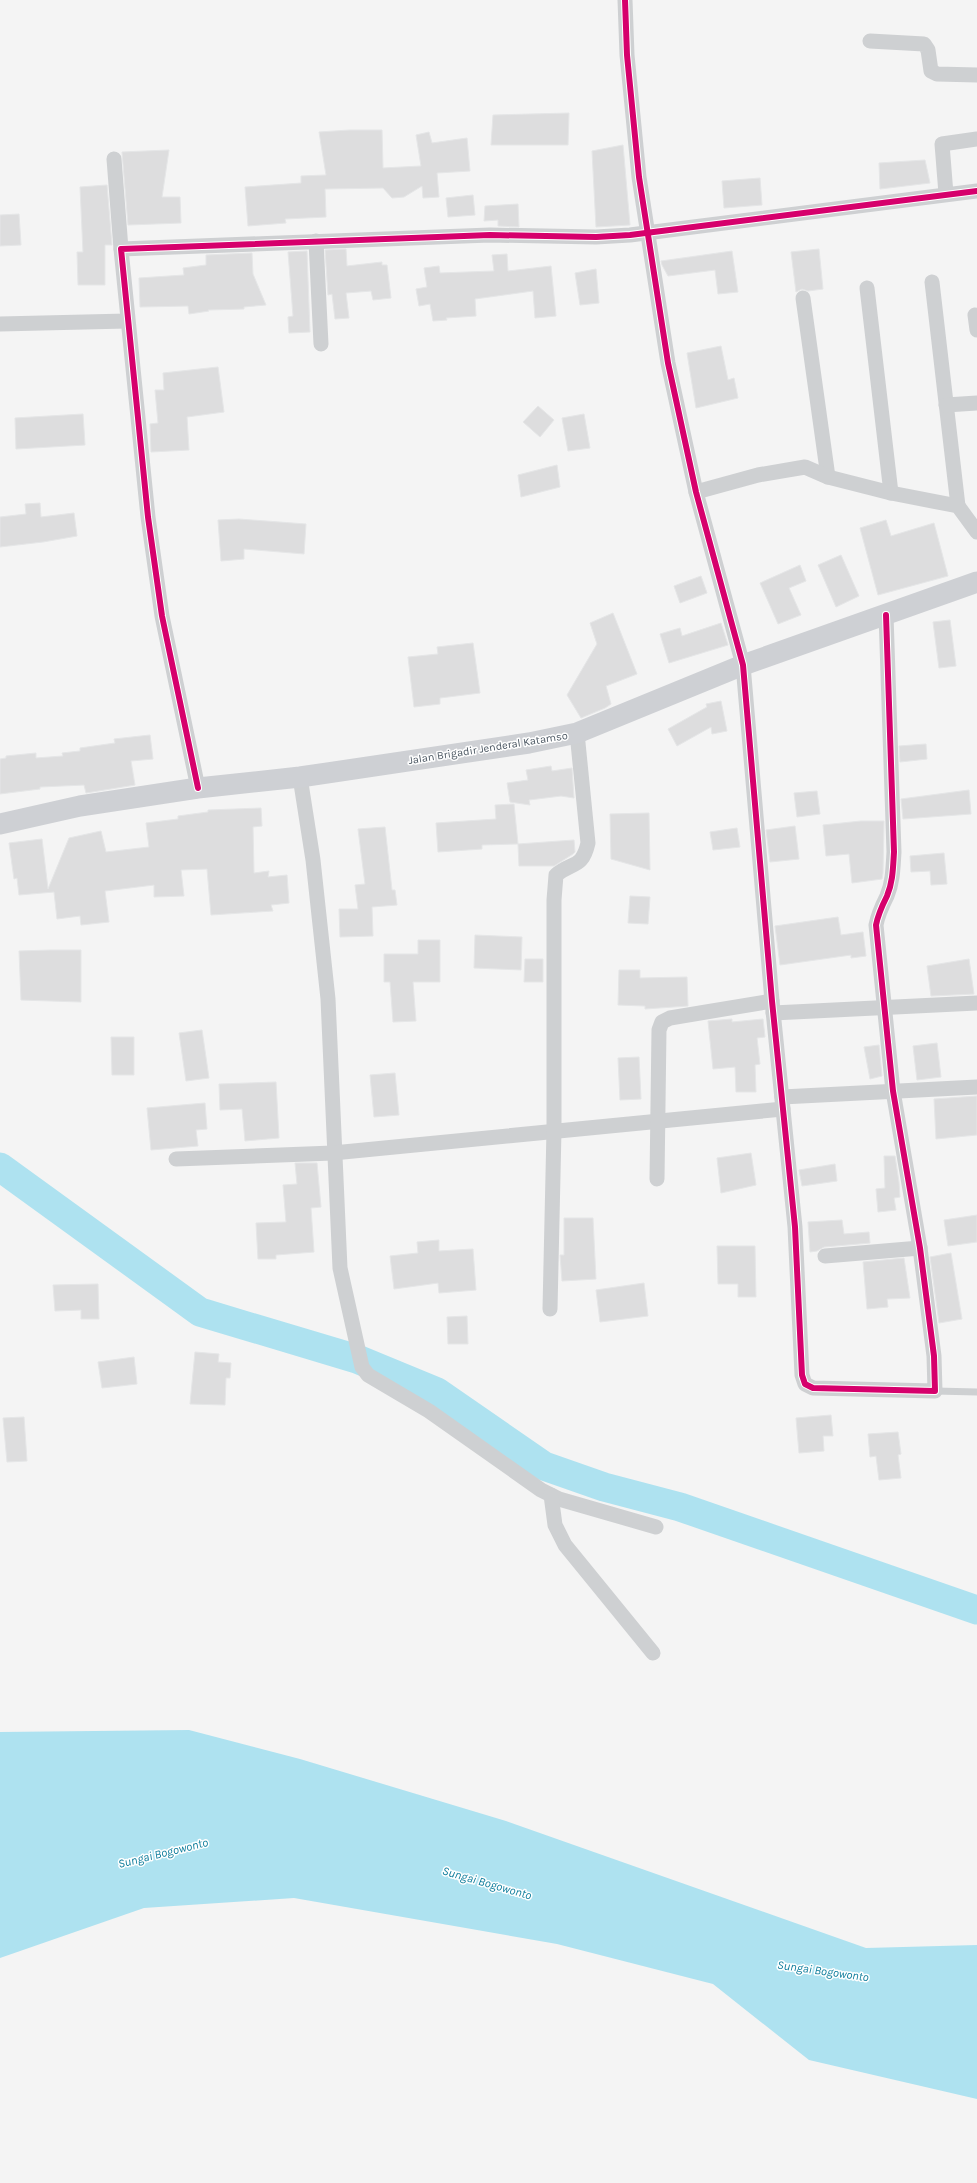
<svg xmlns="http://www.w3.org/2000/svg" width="977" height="2183" font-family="Karla,sans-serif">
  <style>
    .water { fill: #aee2f0 }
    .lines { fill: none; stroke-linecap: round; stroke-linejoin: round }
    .river { stroke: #aee2f0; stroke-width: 29 }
    .building { fill: #ddddde; stroke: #e5e6e7 }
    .service { stroke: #ced0d2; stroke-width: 7 }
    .minor { stroke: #ced0d2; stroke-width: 15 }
    .secondary { stroke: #ced0d4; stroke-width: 21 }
    .cycleway-casing { stroke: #fff; stroke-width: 8 }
    .cycleway { stroke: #d6006c; stroke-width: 6 }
    .labels { text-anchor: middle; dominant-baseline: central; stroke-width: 3; stroke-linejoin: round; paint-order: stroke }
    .street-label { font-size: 11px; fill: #4a5661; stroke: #fff }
    .water-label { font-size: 12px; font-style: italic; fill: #0c7c9b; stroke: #fff }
  </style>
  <rect width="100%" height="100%" fill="#f4f4f4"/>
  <polygon class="water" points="189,1730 300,1759 506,1821 866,1948 977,1945 977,2099 809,2060 713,1984 557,1944 294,1898 144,1908 0,1958 0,1732"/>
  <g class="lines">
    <polyline class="river" points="0,1167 200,1312 357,1359 437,1392 544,1466 604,1487 680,1507 977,1610"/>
  </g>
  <g class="building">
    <polygon points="569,113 568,145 491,145 493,115"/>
    <polygon points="350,130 382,130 383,168 421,166 416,135 429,132 432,143 467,138 470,171 437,173 439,197 423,198 422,186 404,197 392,198 383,188 325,189 326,217 285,219 286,223 248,226 245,187 301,183 301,176 326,175 319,132"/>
    <polygon points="623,145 630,225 596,227 592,151"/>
    <polygon points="169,150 162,197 180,197 181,223 128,225 122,152"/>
    <polygon points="925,160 930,183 880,189 879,163"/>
    <polygon points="760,178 762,205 724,208 722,181"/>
    <polygon points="107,185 112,245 105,245 105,285 78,285 77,252 83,252 80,187"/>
    <polygon points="473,195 475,215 448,217 446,198"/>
    <polygon points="518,204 519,227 498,226 498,220 484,221 485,206"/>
    <polygon points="19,214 21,245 0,246 0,215"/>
    <polygon points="346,249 347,266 382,262 382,265 387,265 391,298 373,300 371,291 346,293 349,318 335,319 332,294 328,295 325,250"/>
    <polygon points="819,249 823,289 808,291 802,289 796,292 791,252"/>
    <polygon points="307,251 310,332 289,333 288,317 293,316 288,252"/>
    <polygon points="732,251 738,292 718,294 715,270 668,276 662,265 661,261"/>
    <polygon points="252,253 253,274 266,305 244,307 244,309 208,310 209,311 189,314 188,306 140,307 139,278 184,275 183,268 206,265 206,255"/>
    <polygon points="507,254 508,271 551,266 556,316 535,318 533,291 475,299 476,316 446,318 447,320 433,321 430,304 419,306 416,289 427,287 424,268 439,266 440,273 494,271 492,255"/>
    <polygon points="596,269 599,303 580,305 575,273"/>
    <polygon points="721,346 728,380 734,378 738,398 696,408 687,353"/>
    <polygon points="218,367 224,412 187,417 189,450 151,452 150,424 158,423 155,390 164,390 163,373"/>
    <polygon points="538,406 554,420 540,437 523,422"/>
    <polygon points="83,414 85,445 16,449 15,418"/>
    <polygon points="584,414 590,448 568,451 562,418"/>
    <polygon points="557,465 560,487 521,497 518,475"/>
    <polygon points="40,503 41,517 74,513 77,536 43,542 0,547 0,517 26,514 25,504"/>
    <polygon points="239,519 306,524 304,554 244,549 244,559 221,561 218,520"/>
    <polygon points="886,520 891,536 934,523 948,576 878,595 860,528"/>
    <polygon points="841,555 859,596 836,607 818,565"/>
    <polygon points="800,565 806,581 789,588 801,615 778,624 760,583"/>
    <polygon points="701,576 707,593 680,603 674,586"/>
    <polygon points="613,613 637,674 606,686 611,704 605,708 581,718 567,695 597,644 590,623"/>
    <polygon points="950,620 956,666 939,668 933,622"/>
    <polygon points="721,623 728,645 669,663 660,634 680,628 682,636"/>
    <polygon points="473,643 480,693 440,698 440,704 414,707 408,657 438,654 437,647"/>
    <polygon points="721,701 727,731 712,734 711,727 677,746 668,729 707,707 706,704"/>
    <polygon points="150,735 153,759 131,761 135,785 86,793 84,785 40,787 40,789 0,794 0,759 6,758 6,756 36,753 36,758 63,756 62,753 80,751 80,748 115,743 114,739"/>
    <polygon points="926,744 927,759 900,762 899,746"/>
    <polygon points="551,766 552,771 572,768 574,798 561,796 529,800 530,805 510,802 507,783 528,780 526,770"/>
    <polygon points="969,790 971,814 903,819 901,799"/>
    <polygon points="817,791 820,814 797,817 794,793"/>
    <polygon points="514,804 518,844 482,845 482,849 438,852 436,823 496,819 495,805"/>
    <polygon points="261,808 262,826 253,827 254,873 269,871 268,877 287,875 289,903 271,905 273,911 211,915 207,869 181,870 184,896 154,897 154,885 105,891 109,922 81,925 80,916 57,919 54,892 19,895 17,878 14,879 9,843 42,839 48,889 69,838 101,831 106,852 149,847 146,823 178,819 178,816 208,812 208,810"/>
    <polygon points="649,813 650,870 611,859 610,814"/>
    <polygon points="861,821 884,821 883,873 882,879 852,883 849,854 826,856 823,825"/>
    <polygon points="795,826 799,859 770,862 766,830"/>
    <polygon points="385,827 392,890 395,890 397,905 372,907 373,936 340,937 339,909 358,909 355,885 365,884 358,829"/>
    <polygon points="737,828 740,847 713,850 710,832"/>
    <polygon points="574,840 575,852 573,854 554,866 519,866 518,844"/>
    <polygon points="944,853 947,884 931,885 930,871 911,872 910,856"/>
    <polygon points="630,896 650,897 648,924 628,923"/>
    <polygon points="838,917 841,935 863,932 866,956 851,958 851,955 780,965 775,926"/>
    <polygon points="475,935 522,937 521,970 474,968"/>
    <polygon points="418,940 440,940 440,982 413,982 416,1021 393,1022 390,982 384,982 384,954 418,954"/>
    <polygon points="51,950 81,950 81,1002 21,1000 19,951"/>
    <polygon points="525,959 543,959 543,982 524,982"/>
    <polygon points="969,959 974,994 931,996 927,966"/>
    <polygon points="619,970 640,970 640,978 687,977 688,1006 645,1009 645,1006 618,1005"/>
    <polygon points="732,1019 732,1022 763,1019 765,1037 757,1038 760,1064 755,1065 756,1092 736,1092 735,1067 713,1069 708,1021"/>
    <polygon points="202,1030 209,1078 186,1081 179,1033"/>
    <polygon points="111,1037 134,1037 134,1075 112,1075"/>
    <polygon points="937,1043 941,1077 917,1080 913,1046"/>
    <polygon points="879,1045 882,1076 870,1079 864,1047"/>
    <polygon points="639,1057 641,1099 620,1100 618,1058"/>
    <polygon points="395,1073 399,1115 374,1117 370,1075"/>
    <polygon points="276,1082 279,1138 245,1141 242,1109 220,1110 219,1084"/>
    <polygon points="977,1096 977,1135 936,1139 934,1099"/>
    <polygon points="205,1103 207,1129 196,1130 198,1146 151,1150 147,1108"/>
    <polygon points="751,1153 756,1185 721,1193 717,1158"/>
    <polygon points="884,1156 895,1156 899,1182 900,1197 894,1198 896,1210 878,1212 876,1189 885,1188"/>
    <polygon points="295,1163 317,1163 321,1207 311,1208 314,1252 276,1255 276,1259 258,1259 256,1223 286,1222 283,1185 297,1184"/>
    <polygon points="835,1164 837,1181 802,1186 799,1170"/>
    <polygon points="977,1215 977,1242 948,1246 944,1220"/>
    <polygon points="564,1218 593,1218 596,1279 562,1281 560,1255 564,1255"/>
    <polygon points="842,1220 844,1234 869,1232 870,1243 824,1247 817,1251 810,1252 808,1222"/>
    <polygon points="439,1240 439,1251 473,1249 476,1290 439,1293 438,1283 394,1289 390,1256 418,1253 417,1242"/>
    <polygon points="717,1246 755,1246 756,1297 738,1297 738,1284 718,1284"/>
    <polygon points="951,1253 962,1319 939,1323 930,1257"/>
    <polygon points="904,1258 910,1298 887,1299 888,1307 867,1309 863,1262"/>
    <polygon points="644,1283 648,1316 600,1322 596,1290"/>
    <polygon points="98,1284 99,1319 81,1319 81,1310 55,1311 53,1285"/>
    <polygon points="467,1316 468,1344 448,1344 447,1317"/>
    <polygon points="195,1352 219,1354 218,1362 231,1363 230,1378 226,1378 225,1405 190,1404"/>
    <polygon points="134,1357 137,1384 102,1388 98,1362"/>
    <polygon points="831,1415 833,1436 823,1436 824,1451 799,1453 796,1418"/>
    <polygon points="24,1417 27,1461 7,1462 3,1418"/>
    <polygon points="898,1432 901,1454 898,1455 901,1478 879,1480 876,1456 870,1457 868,1434"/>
  </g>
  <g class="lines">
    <polyline class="service" points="935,1391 977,1392"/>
    <g class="minor">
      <path d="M 625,0 L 627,55 L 639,177 L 668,363 L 696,492 L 743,665 L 772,1001 L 795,1227 L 802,1375 L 805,1384 L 813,1388 L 935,1391 L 934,1356 L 920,1248 L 893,1091 L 876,925 C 878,914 882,906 887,896 C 893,882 893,867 894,852 L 886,615"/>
      <polyline points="870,41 924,44 928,50 931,71 937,74 977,75"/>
      <polyline points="114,159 121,249"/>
      <polyline points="946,194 942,144 977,139"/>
      <polyline points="316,241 321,344"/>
      <polyline points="932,282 958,506"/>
      <polyline points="867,288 891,493"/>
      <polyline points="803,298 828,477"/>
      <polyline points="975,315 977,330"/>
      <polyline points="0,324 127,321"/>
      <polyline points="946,405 977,403"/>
      <polyline points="696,492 758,475 805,467 828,477 891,493 958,506 977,532"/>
      <polyline points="300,777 313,860 328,999 340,1268 362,1367 368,1375 429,1411 541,1490 559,1499 656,1527"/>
      <polyline points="198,788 162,616 148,517 121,249 490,235 596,237 630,235 977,191"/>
      <polyline points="773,1013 977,1003"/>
      <polyline points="782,1097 977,1087"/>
      <polyline points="176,1159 333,1153 783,1109"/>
      <polyline points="657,1179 659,1030 662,1022 670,1018 772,1001"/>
      <polyline points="825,1256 920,1248"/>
      <path d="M 550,1309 L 554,1130 L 554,900 L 556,875 C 573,861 582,869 588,843 L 577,733"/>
      <polyline points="551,1495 555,1525 565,1545 653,1653"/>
    </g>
    <polyline class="secondary" points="0,824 80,806 198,788 300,777 529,743 577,733 743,665 977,582"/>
    <defs>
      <g id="cycleway">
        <path d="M 625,0 L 627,55 L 639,177 L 668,363 L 696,492 L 743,665 L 772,1001 L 795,1227 L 802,1375 L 805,1384 L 813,1388 L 935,1391 L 934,1356 L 920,1248 L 893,1091 L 876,925 C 878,914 882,906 887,896 C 893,882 893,867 894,852 L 886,615"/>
        <polyline points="198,788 162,616 148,517 121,249 490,235 596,237 630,235 977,191"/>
      </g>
    </defs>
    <use href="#cycleway" class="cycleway-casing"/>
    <use href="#cycleway" class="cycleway"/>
  </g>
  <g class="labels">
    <g class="street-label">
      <text transform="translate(488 748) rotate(-9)">Jalan Brigadir Jenderal Katamso</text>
    </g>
    <g class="water-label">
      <text transform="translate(163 1853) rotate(-14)">Sungai Bogowonto</text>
      <text transform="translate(487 1883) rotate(16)">Sungai Bogowonto</text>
      <text transform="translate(823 1971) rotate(8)">Sungai Bogowonto</text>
    </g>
  </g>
</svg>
